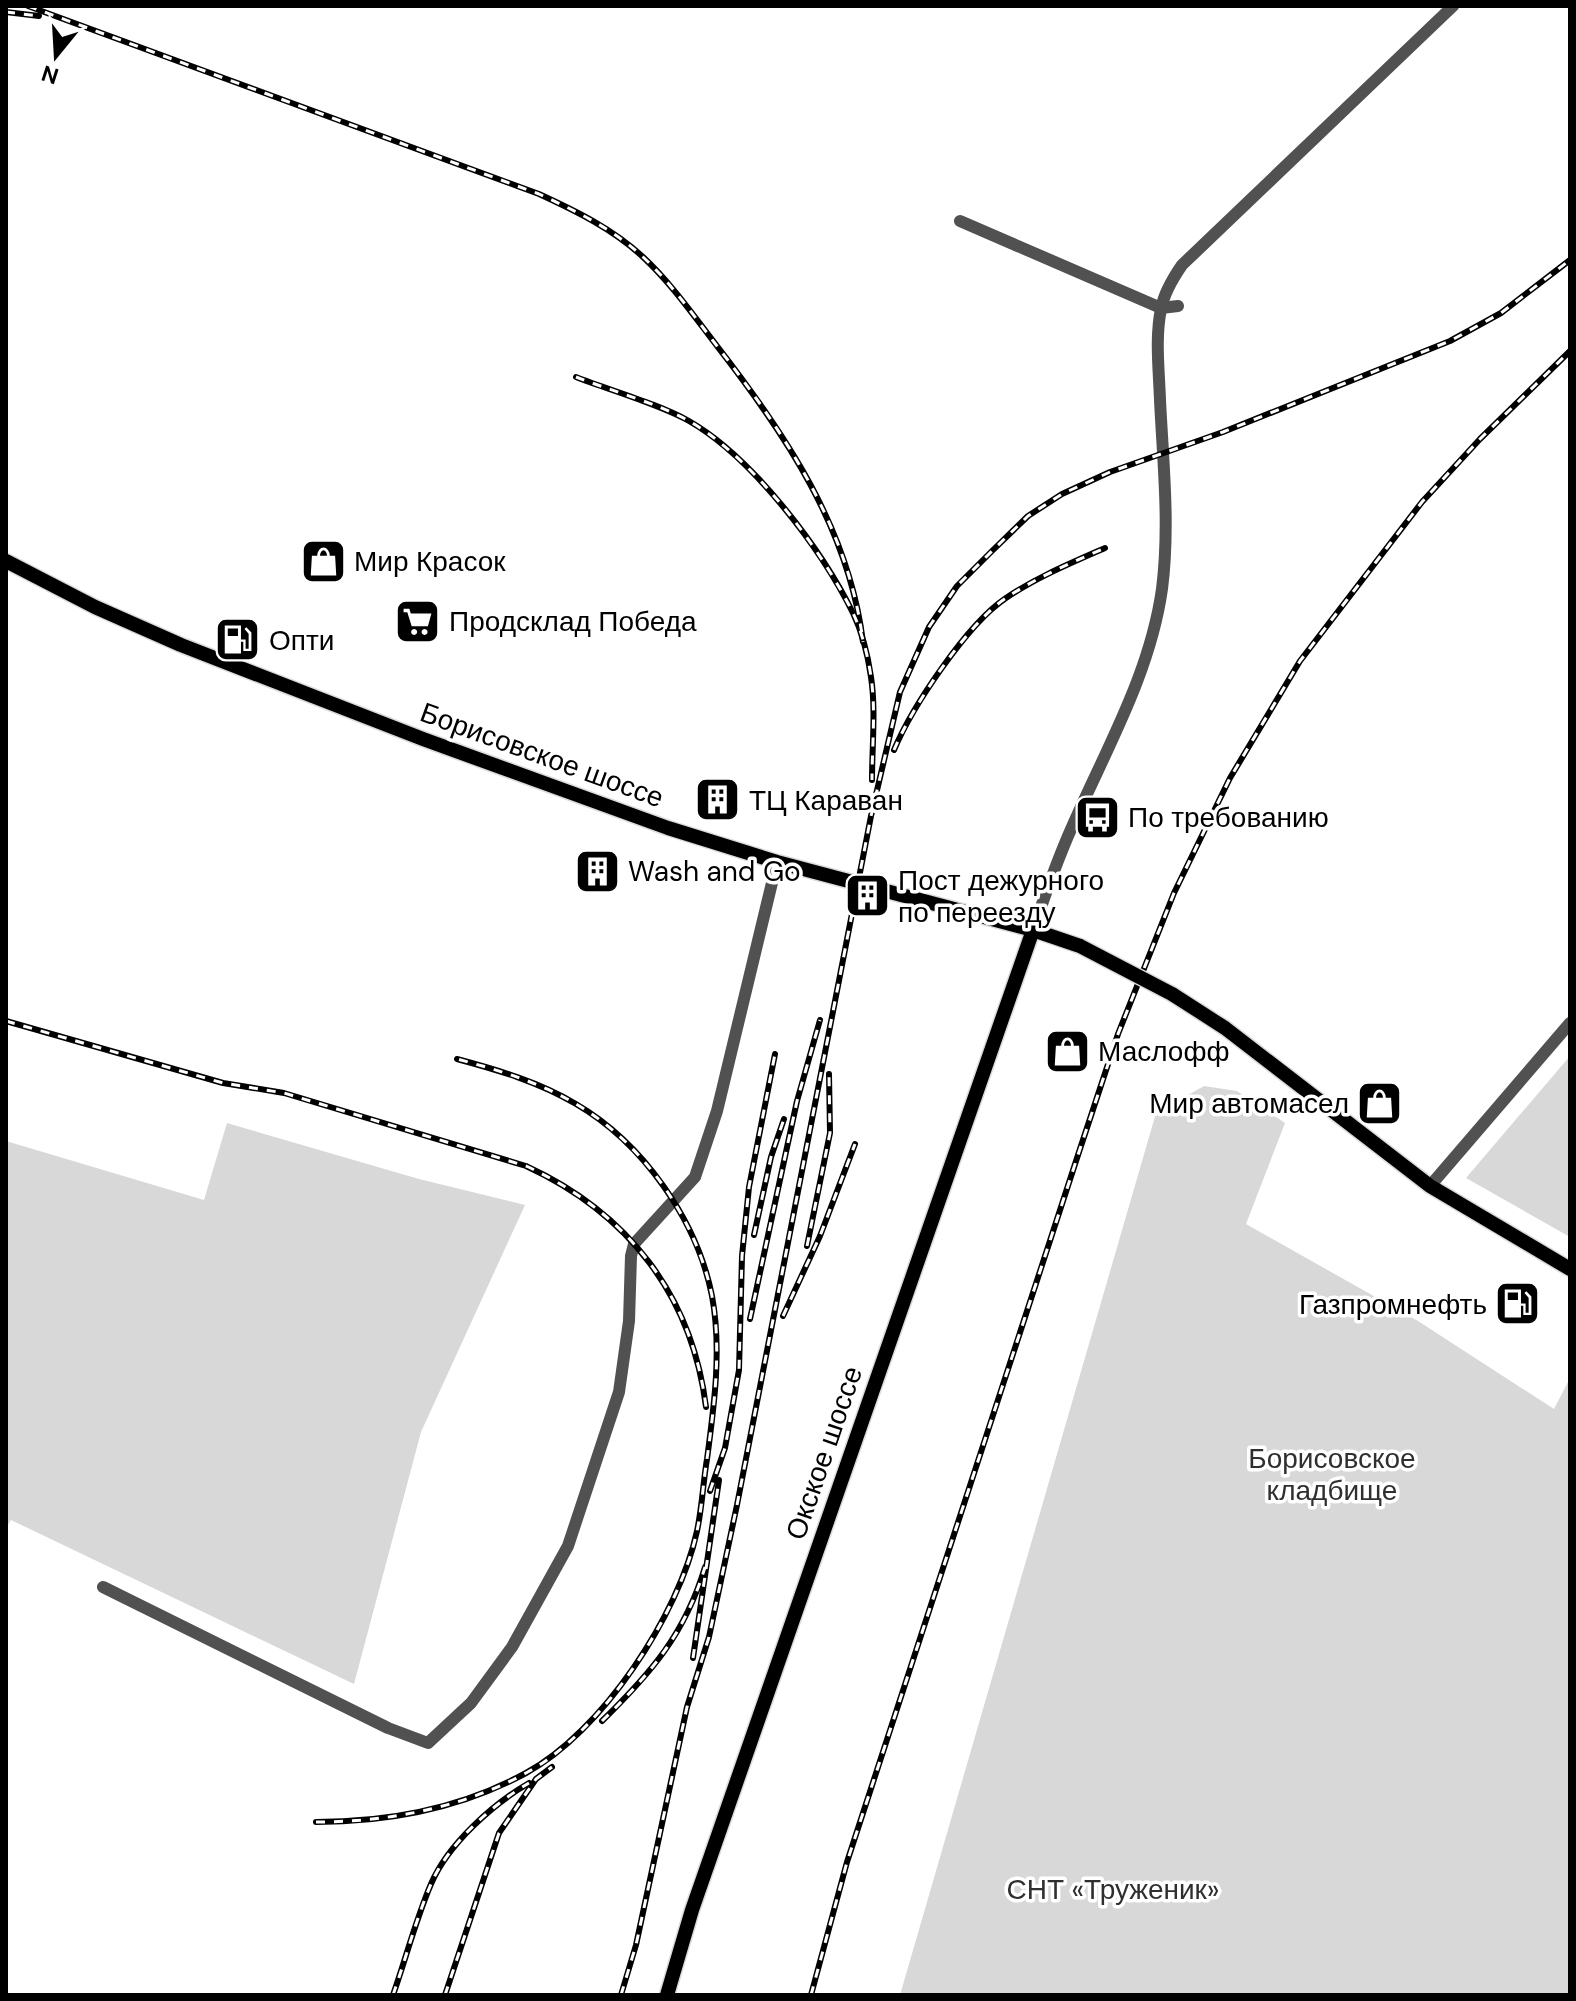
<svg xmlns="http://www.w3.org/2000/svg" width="1576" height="2001" font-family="'DM Sans',sans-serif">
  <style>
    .green { fill: #d8d8d8 }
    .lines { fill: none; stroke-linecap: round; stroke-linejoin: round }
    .major-casing { stroke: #dbdbdb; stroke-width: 17 }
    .minor { stroke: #515151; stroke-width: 12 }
    .major { stroke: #000; stroke-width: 14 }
    .rail-casing { stroke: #000; stroke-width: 6 }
    .rail { stroke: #fff; stroke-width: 3; stroke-dasharray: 9; stroke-linecap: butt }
    .major-bridge-casing { stroke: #dbdbdb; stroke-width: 17; stroke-linecap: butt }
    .major-bridge { stroke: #000; stroke-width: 14 }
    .labels { text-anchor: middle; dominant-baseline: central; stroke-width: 7; stroke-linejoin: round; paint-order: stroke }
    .poi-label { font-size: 28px; fill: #000; stroke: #fff; text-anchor: start }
    .street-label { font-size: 28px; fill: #000; stroke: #fff }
    .park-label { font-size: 28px; fill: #2f2f2f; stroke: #fff }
  </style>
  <rect width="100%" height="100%" fill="#fff"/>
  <g class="green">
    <polygon points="1570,1056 1570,1237 1466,1178"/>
    <polygon points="1204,1086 1237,1091 1285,1123 1246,1224 1418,1321 1554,1409 1570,1378 1570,1995 900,1995 1156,1113"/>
    <polygon points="227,1123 419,1179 525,1205 421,1432 354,1684 11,1520 6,1528 6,1141 204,1200"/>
  </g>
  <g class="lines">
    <defs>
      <g id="major">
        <polyline points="6,561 95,607 181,645 423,739 668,828 777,862 1033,930 1080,946"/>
        <polyline points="1172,994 1225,1028 1430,1186 1570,1269"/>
        <polyline points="667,1995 692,1910 1033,930"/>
      </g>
    </defs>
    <use href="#major" class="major-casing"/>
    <g class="minor">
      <polyline points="960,221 1161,308 1178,306"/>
      <path d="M 1033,930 C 1045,895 1057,860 1072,827 C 1106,749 1150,674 1162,589 C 1170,526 1163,462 1160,400 C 1159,370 1155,338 1161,309 C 1164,293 1173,278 1182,265 L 1453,6"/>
      <polyline points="1430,1186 1570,1023"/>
      <polyline points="103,1587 388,1728 428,1743 471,1703 512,1647 568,1546 619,1392 629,1321 631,1256 634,1244 695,1177 717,1111 777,862"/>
    </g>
    <use href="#major" class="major"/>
    <defs>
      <g id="rail">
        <path d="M 28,6 L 539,194 C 576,211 613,229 643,257 C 671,283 694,316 717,346 C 786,435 849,529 863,642"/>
        <polyline points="6,12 39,16"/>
        <path d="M 576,377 C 609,390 659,404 689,421 C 752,457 821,548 853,613 C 862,632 868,656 871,677 C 876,710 872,746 872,780"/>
        <path d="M 894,750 C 912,707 967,624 1006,598 C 1037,577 1071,563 1105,548"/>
        <path d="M 6,1021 L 223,1083 L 284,1093 L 526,1166 C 628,1213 692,1295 706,1407"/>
        <polyline points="754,1235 771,1157 784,1119"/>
        <polyline points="807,1246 830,1133 829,1074"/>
        <polyline points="783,1316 820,1236 855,1144"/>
        <polyline points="750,1319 797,1101 820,1020"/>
        <polyline points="710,1491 725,1448 739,1370 742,1256 749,1187 775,1054"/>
        <polyline points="693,1658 719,1480"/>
        <path d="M 602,1721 C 651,1673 685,1634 705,1567"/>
        <path d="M 316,1822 C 388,1822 462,1808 526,1773 C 602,1732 679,1615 697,1531 C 702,1508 703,1483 707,1459 C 714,1407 722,1349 712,1296 C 697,1220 643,1143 576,1104 C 539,1082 498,1070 457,1059"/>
        <path d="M 393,1995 C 406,1958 416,1919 431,1884 C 448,1844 493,1804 529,1783"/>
        <polyline points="445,1995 499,1833 536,1779 552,1767"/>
        <polyline points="621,1995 636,1945 687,1707 709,1637 737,1505 871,816 900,692 929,627 957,586 992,551 1028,516 1062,494 1110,472 1223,432 1450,341 1501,313 1570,260"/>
        <polyline points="811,1995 847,1862 1078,1155 1118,1034 1174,893 1230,778 1300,661 1422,502 1480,439 1570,351"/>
      </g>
    </defs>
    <use href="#rail" class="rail-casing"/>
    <use href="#rail" class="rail"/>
    <defs>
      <polyline id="major-bridge" points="1080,946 1172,994"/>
    </defs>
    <use href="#major-bridge" class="major-bridge-casing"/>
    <use href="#major-bridge" class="major-bridge"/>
  </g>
  <defs>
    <symbol id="shop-square" viewBox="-11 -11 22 22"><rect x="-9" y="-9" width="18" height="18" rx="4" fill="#000" stroke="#fff"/><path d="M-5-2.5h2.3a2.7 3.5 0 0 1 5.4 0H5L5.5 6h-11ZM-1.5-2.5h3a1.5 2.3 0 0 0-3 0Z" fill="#fff"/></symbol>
    <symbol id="supermarket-square" viewBox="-11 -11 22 22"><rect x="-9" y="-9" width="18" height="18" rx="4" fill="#000" stroke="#fff"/><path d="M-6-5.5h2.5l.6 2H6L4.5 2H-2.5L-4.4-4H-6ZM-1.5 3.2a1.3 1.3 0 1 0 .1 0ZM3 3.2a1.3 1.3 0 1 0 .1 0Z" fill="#fff"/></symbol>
    <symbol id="fuel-square" viewBox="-11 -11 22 22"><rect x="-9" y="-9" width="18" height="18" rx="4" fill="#000" stroke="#fff"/><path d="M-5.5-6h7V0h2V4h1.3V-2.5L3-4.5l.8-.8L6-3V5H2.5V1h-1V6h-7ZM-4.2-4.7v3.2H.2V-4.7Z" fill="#fff"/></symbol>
    <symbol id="building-square" viewBox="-11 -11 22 22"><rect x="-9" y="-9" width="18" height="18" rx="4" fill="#000" stroke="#fff"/><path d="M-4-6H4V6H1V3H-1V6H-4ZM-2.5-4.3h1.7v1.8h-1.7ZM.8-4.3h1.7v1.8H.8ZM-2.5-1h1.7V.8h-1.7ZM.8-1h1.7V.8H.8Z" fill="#fff"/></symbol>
    <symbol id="bus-square" viewBox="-11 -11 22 22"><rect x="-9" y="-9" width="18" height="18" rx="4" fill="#000" stroke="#fff"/><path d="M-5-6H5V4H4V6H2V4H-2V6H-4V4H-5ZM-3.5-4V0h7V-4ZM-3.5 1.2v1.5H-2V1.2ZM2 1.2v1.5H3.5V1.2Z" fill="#fff"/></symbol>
  </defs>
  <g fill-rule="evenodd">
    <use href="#shop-square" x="298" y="536" width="51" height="51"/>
    <use href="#supermarket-square" x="392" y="596" width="51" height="51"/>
    <use href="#fuel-square" x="212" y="614" width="51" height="51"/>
    <use href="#building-square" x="692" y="774" width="51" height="51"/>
    <use href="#bus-square" x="1072" y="792" width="51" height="51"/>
    <use href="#building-square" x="572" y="846" width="51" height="51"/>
    <use href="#building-square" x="842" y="870" width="51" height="51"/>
    <use href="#shop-square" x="1042" y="1026" width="51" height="51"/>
    <use href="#shop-square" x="1354" y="1078" width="51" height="51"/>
    <use href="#fuel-square" x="1492" y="1278" width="51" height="51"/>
  </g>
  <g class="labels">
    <g class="poi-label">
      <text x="354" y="561">Мир Красок</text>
      <text x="449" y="621">Продсклад Победа</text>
      <text x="269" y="640">Опти</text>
      <text x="749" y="800">ТЦ Караван</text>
      <text x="1128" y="817">По требованию</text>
      <text x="628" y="871">Wash and Go</text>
      <text x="898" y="880">Пост дежурного<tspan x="898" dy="32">по переезду</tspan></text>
      <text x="1098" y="1051">Маслофф</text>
      <text x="1349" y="1103" text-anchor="end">Мир автомасел</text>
      <text x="1487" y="1304" text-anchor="end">Газпромнефть</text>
    </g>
    <g class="street-label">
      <text transform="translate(542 755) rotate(20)">Борисовское шоссе</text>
      <text transform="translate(824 1453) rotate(-71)">Окское шоссе</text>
    </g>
    <g class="park-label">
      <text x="1332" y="1458">Борисовское<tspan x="1332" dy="32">кладбище</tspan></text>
      <text x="1113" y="1889">СНТ «Труженик»</text>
    </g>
  </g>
  <rect width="1576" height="2001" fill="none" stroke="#000000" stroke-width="16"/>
  <g transform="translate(56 56) rotate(198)" stroke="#ffffff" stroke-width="6" paint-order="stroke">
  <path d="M0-6L14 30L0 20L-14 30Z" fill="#000000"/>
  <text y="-12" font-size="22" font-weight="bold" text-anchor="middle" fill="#000000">N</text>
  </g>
</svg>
